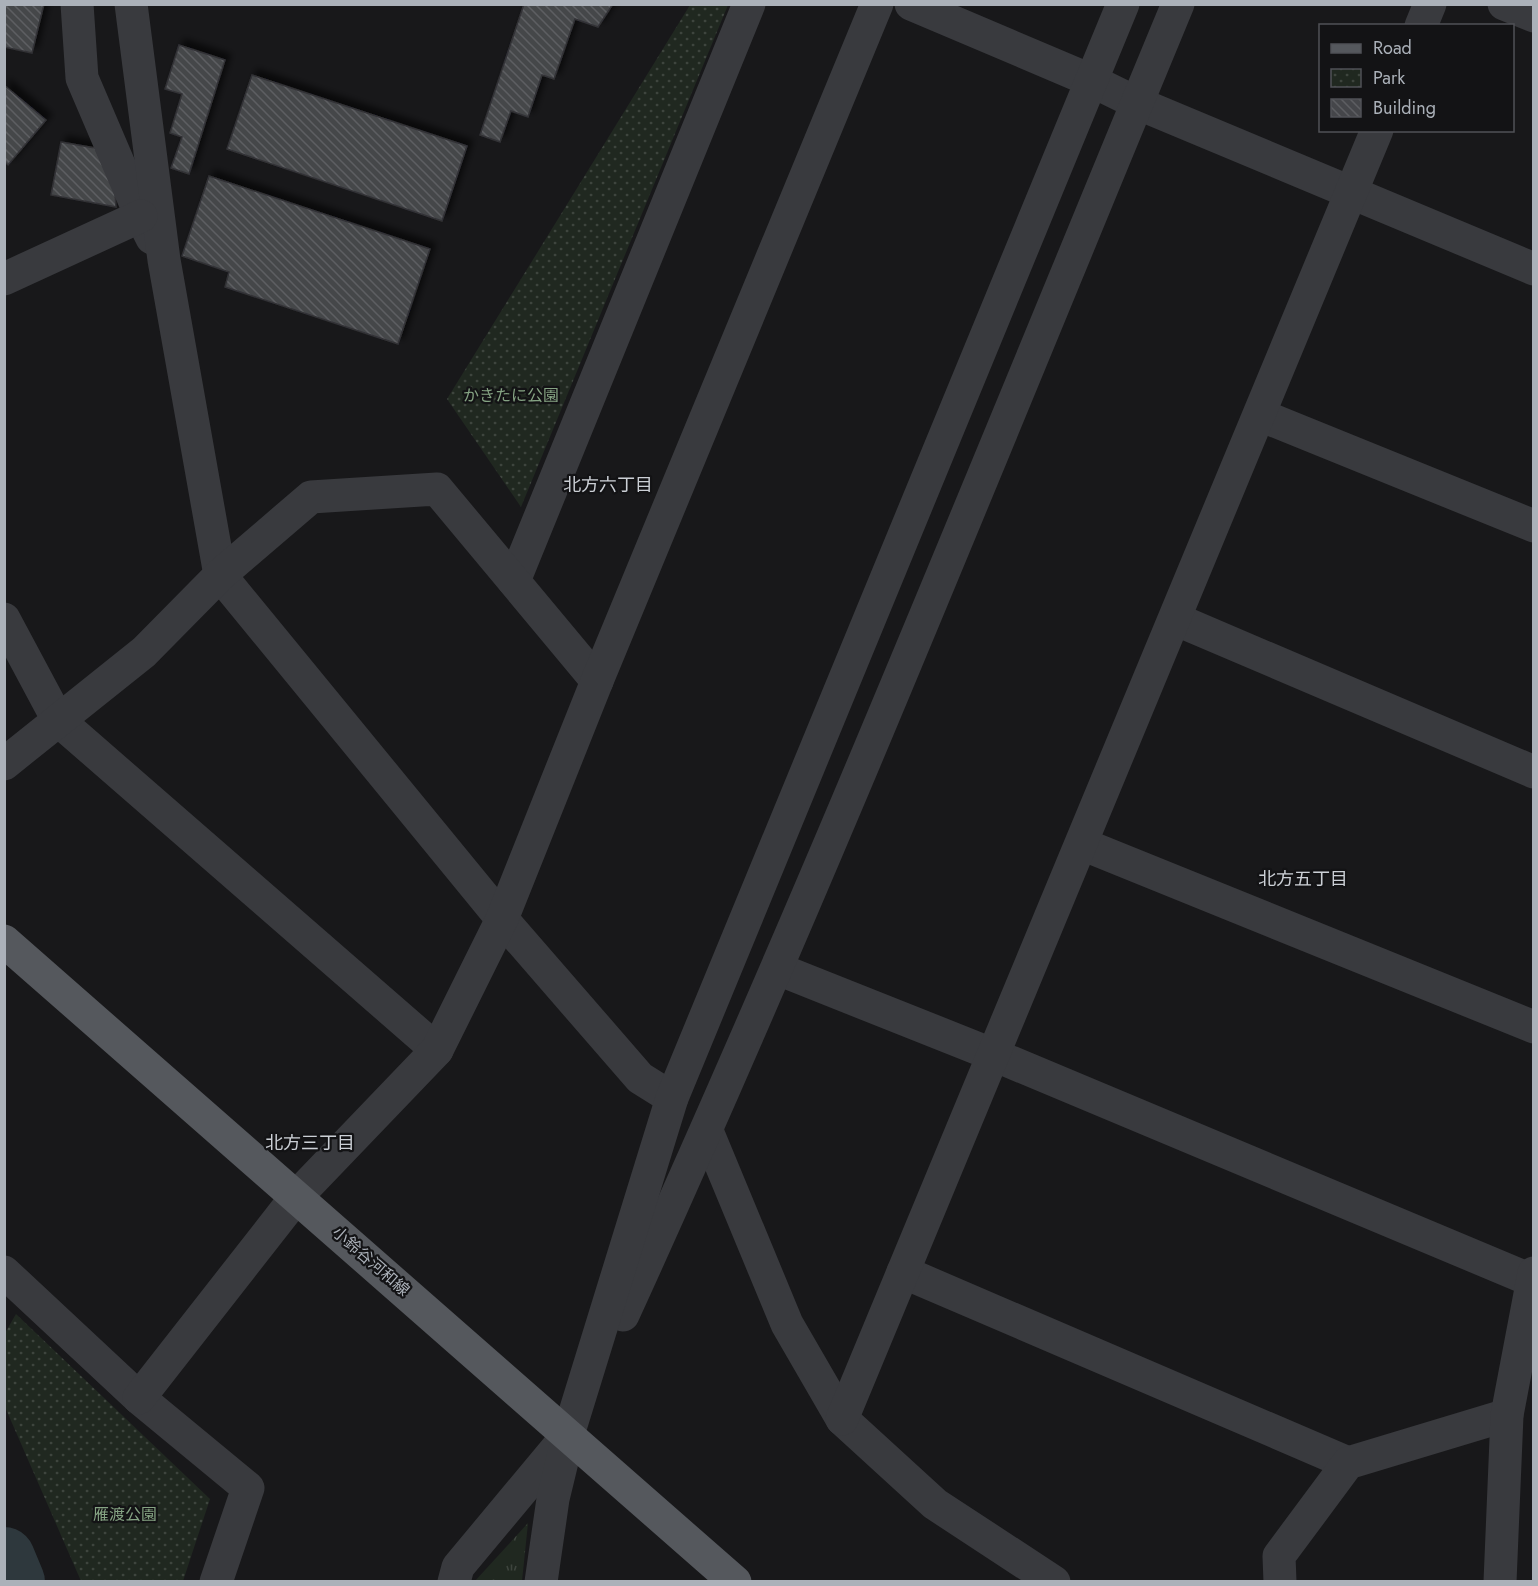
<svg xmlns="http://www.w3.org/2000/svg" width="1538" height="1586" font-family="Jost,'Noto Sans JP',sans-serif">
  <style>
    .grass { fill: url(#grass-tufts) }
    .park { fill: url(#park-dots) }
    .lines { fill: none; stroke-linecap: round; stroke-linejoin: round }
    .river { stroke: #2e383d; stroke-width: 62 }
    .building { fill: url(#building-back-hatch); stroke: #323236; stroke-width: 1.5; filter: url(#shadow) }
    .minor { stroke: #393a3e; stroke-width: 33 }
    .major { stroke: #55585d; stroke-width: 33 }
    .labels { text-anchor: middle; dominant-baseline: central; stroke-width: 4.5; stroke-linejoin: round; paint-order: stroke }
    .park-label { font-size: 16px; fill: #85a383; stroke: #131315 }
    .street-label { font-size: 16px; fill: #abb1b9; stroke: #131315 }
    .neighbourhood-label { font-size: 18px; fill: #cbcfd5; stroke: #131315 }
  </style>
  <defs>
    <pattern id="grass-tufts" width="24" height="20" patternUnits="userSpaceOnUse" patternTransform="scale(1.5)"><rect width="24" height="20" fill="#202820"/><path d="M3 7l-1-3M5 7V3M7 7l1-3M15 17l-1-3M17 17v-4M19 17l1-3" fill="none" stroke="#3e453e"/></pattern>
    <pattern id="park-dots" width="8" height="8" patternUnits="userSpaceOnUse" patternTransform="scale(1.5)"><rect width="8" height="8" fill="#202820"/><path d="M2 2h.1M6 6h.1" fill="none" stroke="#3e453e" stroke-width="1.8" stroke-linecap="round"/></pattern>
    <pattern id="building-back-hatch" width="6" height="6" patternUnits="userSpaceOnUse" patternTransform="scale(1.5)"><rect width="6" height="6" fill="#45464a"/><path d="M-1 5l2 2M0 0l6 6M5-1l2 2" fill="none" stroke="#5d5e62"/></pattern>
    <filter id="shadow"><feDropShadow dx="5.5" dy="-5.5" stdDeviation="3" flood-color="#0009"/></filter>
  </defs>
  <rect width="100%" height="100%" fill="#18181a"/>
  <polygon class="grass" points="528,1523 522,1581 475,1581"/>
  <g class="park">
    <polygon points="690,5 728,5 521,507 447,399"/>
    <polygon points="16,1314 210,1499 183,1581 81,1581 5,1407 5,1333"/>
  </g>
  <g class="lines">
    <polyline class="river" points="4,1558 14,1582"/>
  </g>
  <g class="building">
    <polygon points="4,4 44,4 32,53 4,47"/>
    <polygon points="524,4 613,4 598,27 575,19 554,79 542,75 528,117 511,111 500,142 480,135"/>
    <polygon points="179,45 225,60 189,174 171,168 182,137 170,133 182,94 165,89"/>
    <polygon points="252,75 467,146 442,221 227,149"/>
    <polygon points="4,85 46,120 8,165 4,161"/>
    <polygon points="61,142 95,148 115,192 116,207 51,195"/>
    <polygon points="209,176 430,249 398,344 225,287 229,272 182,256"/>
  </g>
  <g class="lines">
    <g class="minor">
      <polyline points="77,4 82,78 141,216 152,238"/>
      <polyline points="131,4 164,260 220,575 502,919 640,1078 672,1098"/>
      <polyline points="911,4 1090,80 1137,103 1534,269"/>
      <polyline points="1504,4 1534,16"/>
      <polyline points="1421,26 1430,4"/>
      <polyline points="4,279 141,216"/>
      <polyline points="1260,415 1534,526"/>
      <polyline points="514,581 749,4"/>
      <polyline points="4,619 58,720 437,1050"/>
      <polyline points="1175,619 1534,772"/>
      <polyline points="4,764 144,652 220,575 311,497 437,489 597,681"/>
      <polyline points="1082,844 1534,1027"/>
      <polyline points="778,969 994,1055 1531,1280"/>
      <polyline points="707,1131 787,1324 842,1419 935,1504 1054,1582"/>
      <polyline points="4,1272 139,1398 248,1488 216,1582"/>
      <polyline points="903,1272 1348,1463"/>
      <path d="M 623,1315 C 820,883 996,443 1178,4"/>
      <polyline points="139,1398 297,1196 437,1050 502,919 597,681 877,4"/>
      <polyline points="842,1419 1377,130"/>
      <polyline points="454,1582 458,1567 568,1435 672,1098 1123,4"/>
      <polyline points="541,1582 553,1499 567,1441"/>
      <polyline points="1280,1582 1279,1556 1348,1463 1507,1415"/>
      <polyline points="1500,1582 1507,1415 1534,1273"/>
    </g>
    <polyline class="major" points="4,941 735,1582"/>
  </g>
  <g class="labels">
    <g class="park-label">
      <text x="511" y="395">かきたに公園</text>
      <text x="125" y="1514">雁渡公園</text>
    </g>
    <g class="street-label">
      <text transform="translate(371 1261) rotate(41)">小鈴谷河和線</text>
    </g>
    <g class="neighbourhood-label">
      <text x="608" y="485">北方六丁目</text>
      <text x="1303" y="879">北方五丁目</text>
      <text x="310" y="1143">北方三丁目</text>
    </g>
  </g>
  <rect width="1538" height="1586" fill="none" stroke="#abb1b9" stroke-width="12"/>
  <rect x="1319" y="24" width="195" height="108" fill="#131315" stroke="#505257" stroke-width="1.5"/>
  <rect x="1331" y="44" width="30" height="9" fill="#55585d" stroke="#505257" stroke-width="1.5"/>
  <text x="1373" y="54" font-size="18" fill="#abb1b9">Road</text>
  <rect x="1331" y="69" width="30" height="18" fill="url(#park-dots)" stroke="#505257" stroke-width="1.5"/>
  <text x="1373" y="84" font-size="18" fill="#abb1b9">Park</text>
  <rect x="1331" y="99" width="30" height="18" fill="url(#building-back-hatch)" stroke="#505257" stroke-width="1.5"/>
  <text x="1373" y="114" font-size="18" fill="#abb1b9">Building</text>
</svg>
